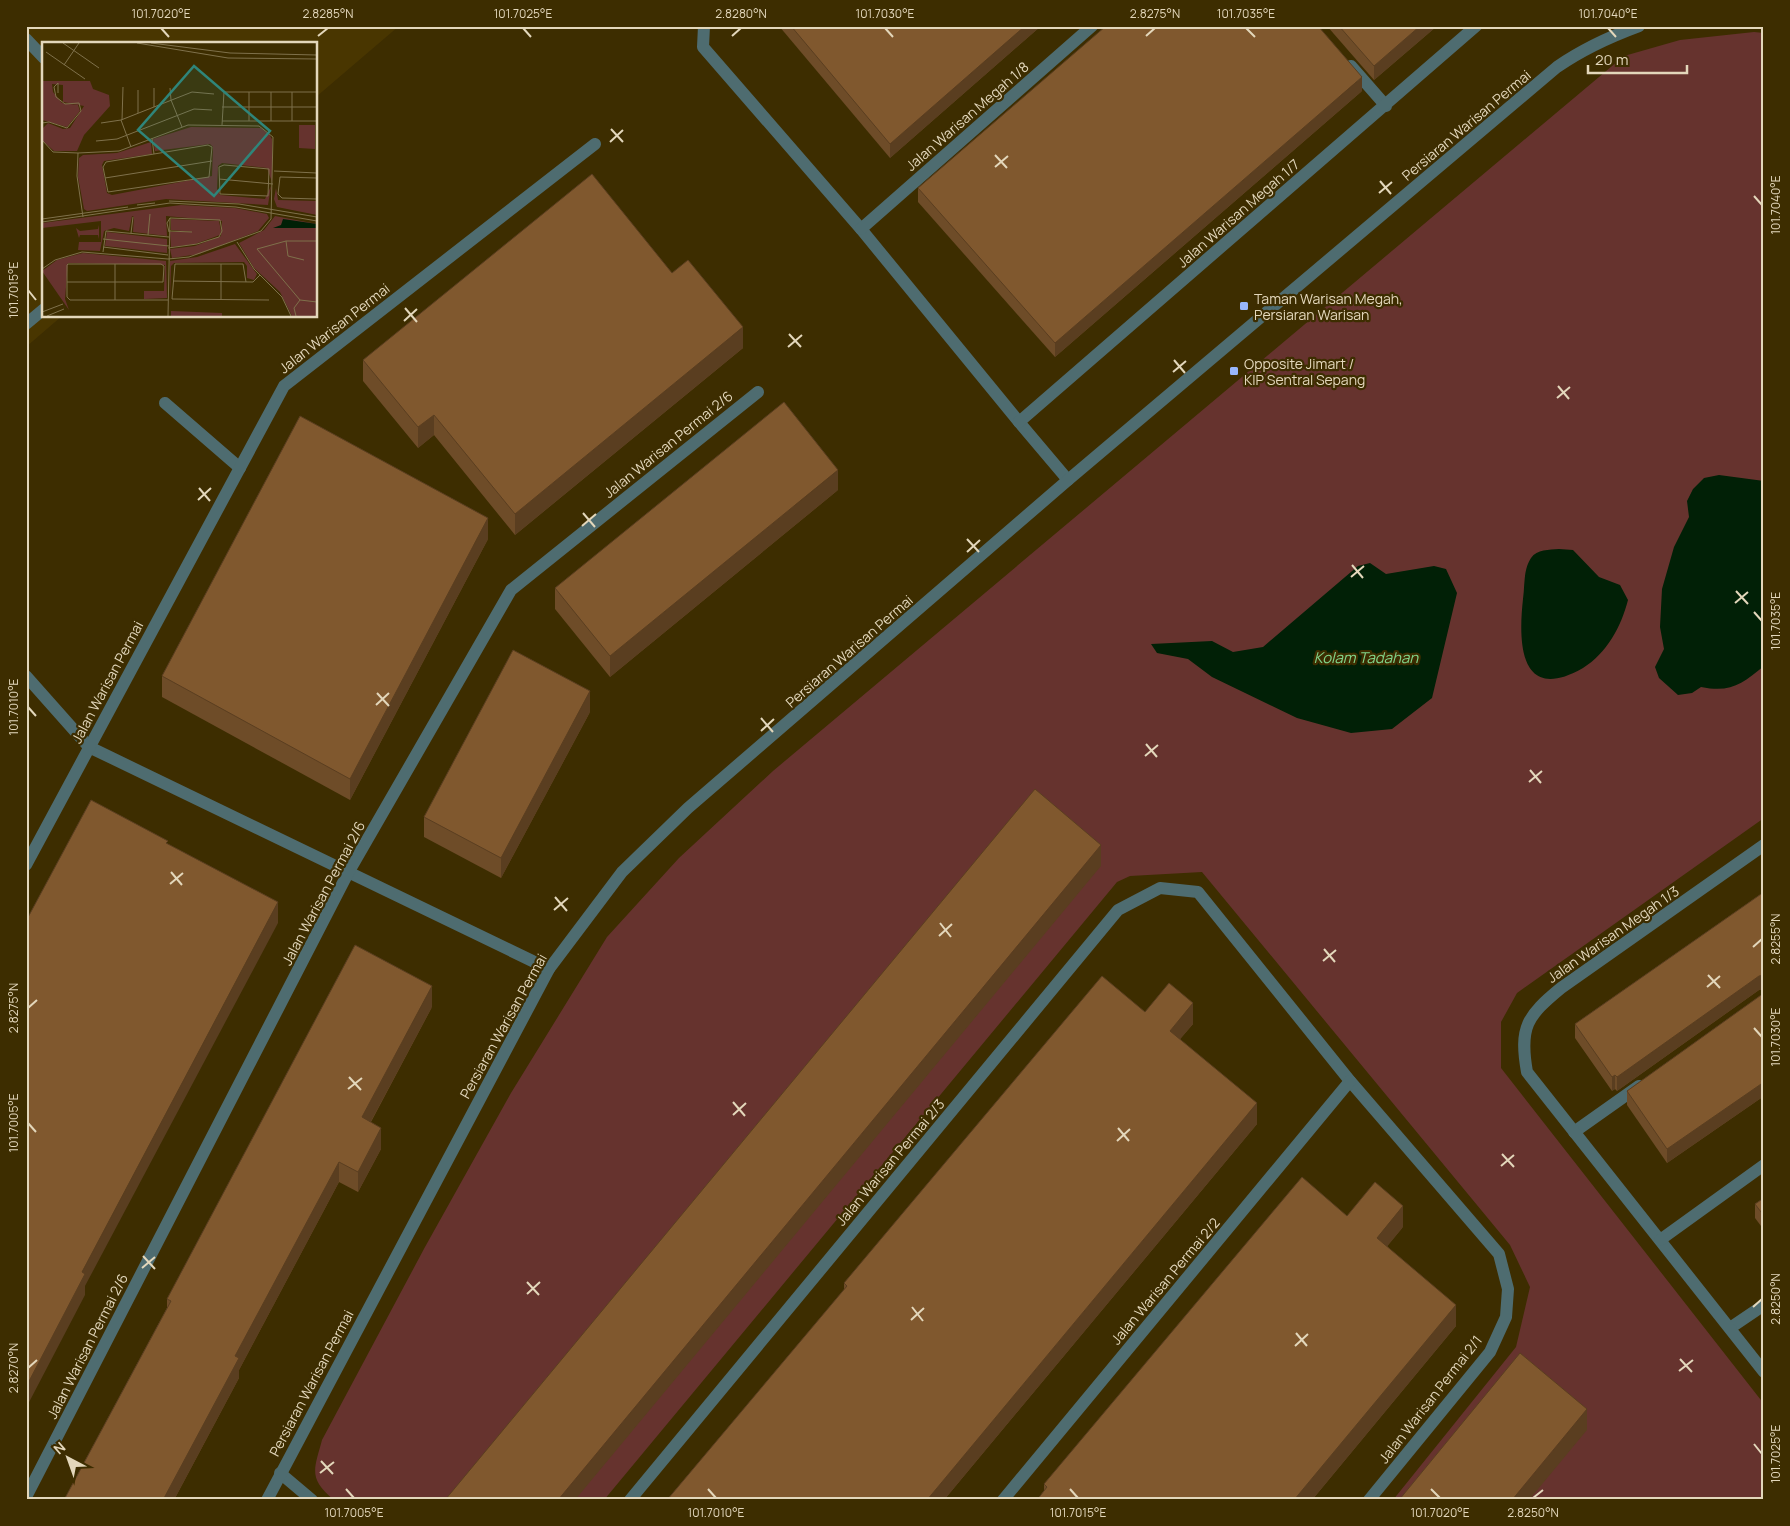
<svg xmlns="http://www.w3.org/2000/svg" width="1790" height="1526" font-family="Manrope,sans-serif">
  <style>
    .built { fill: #493600 }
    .green { fill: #66332e }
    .water { fill: #012006 }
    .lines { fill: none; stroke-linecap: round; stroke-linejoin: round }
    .service { stroke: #4e6c70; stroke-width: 12 }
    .minor { stroke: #4e6c70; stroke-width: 12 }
    .tertiary { stroke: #4e6c70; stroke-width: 12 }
    .wall { fill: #6e4c28 }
    .shaded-wall { fill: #5a3e20 }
    .building { fill: #80582e; stroke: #5a3e20 }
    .ticks { fill: none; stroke: #e3d7bb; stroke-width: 2 }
    .poi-dot { fill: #98b6fd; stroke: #3d2d00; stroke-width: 2 }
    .labels { text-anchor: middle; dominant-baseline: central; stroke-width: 4.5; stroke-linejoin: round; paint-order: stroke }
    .street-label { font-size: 14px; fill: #e3d7bb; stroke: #3d2d00 }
    .poi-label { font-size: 14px; fill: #e3d7bb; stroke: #3d2d00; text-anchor: start }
    .water-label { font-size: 15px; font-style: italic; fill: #81d58a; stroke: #3d2d00 }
    .inset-road { fill: none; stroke: #7f714b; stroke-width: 1 }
    .view { fill: #2f857a; fill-opacity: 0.15; stroke: #2f857a; stroke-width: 2.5 }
    .inset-edge { fill: none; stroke: #e3d7bb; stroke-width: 2.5 }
    .neatline { fill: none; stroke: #e3d7bb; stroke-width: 2 }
    .ticks-label { font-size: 12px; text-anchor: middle; fill: #e3d7bb }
  </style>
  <rect width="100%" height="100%" fill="#3d2d00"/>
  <polygon class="built" points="26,26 399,26 316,97 316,44 44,44 44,316 62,316 26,347"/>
  <path class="green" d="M 1754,32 L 1764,33 L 1764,818 L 1517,993 L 1501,1022 L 1501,1068 L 1764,1404 L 1764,1500 L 1393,1500 L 1516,1347 L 1530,1287 L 1510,1245 L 1202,872 L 1130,876 L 1117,882 L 604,1500 L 334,1500 C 308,1478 314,1470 322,1440 L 425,1247 L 511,1093 L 607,937 L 679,858 L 773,771 L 1624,56 L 1680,40 Z"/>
  <g class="water">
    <path d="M 1719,475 L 1764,481 L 1764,666 C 1742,684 1731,693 1701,687 L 1692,693 L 1678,695 L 1659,678 L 1655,667 L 1664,649 L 1660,627 L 1662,589 L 1674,547 L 1689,517 L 1687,501 L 1693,489 L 1704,478 Z"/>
    <path d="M 1559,549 L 1573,550 L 1599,577 L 1620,585 L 1628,600 C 1621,627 1607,653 1583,668 C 1520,704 1518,644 1523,599 C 1525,586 1523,570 1531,558 C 1537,549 1549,550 1559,549 Z"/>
    <polygon points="1370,563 1386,574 1434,566 1446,569 1457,593 1432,698 1392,729 1351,733 1297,718 1212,677 1188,659 1157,653 1151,644 1212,641 1233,652 1263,647 1358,566"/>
  </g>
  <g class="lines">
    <g class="service">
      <polyline points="26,39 44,58"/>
      <polyline points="26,324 44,309"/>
      <polyline points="1574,1132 1639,1086"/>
      <polyline points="1730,1328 1764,1305"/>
    </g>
    <g class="minor">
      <polyline points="704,26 703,47 861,229 1019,422 1068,480"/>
      <polyline points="1351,66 1386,106"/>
      <polyline points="861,229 1092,26"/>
      <polyline points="165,403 240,468"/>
      <polyline points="1019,422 1476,26"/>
      <polyline points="26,676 89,747 549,969"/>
      <path d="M 1764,845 L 1561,988 C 1527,1016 1519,1027 1527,1072 L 1764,1372"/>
      <polyline points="26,865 284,386 595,144"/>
      <polyline points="1660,1240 1764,1165"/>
      <polyline points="280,1473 312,1500"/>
      <polyline points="26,1497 348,873 511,590 758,392"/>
      <polyline points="630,1500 1118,910 1160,888 1198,892 1350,1081 1499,1254 1508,1289 1506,1317 1490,1352 1369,1500"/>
      <polyline points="1003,1500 1350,1081"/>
    </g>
    <path class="tertiary" d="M 267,1500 L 549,969 L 622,872 L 688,808 L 1068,480 L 1557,67 C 1583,49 1609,37 1639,26"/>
  </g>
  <g class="wall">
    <polygon points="779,26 1041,26 890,158"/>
    <polygon points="1327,26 1437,26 1374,80"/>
    <polygon points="1362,91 1055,357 918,202 918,188"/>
    <polygon points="672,273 743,348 515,535 434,435 418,448 363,381 363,360"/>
    <polygon points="838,490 610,677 555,609 555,588"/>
    <polygon points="488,539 350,800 162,697 162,676"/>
    <polygon points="590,712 501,878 424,837 424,817"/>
    <polygon points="1764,892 1764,989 1759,990 1617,1091 1615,1089 1612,1091 1575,1038 1575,1024"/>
    <polygon points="1764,993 1764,1096 1667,1163 1627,1105 1627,1091"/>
    <polygon points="432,1007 371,1122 381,1149 358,1192 339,1182 239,1370 239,1378 174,1500 64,1500 167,1308 167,1299"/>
    <polygon points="1145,1012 1193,1024 1180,1039 1257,1124 944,1500 667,1500 844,1290 844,1283"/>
    <polygon points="1764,1198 1764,1230 1755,1218 1755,1204"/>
    <polygon points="1403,1227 1387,1246 1456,1326 1312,1500 1037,1500 1044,1491 1044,1484"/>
  </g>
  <g class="shaded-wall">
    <polygon points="1025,26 1041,26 890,158 890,144"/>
    <polygon points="1420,26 1437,26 1374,80 1374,66"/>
    <polygon points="1362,77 1362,91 1055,357 1055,343"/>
    <polygon points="743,327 743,348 515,535 515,514"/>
    <polygon points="434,415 434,435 418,448 418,427"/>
    <polygon points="838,470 838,490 610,677 610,656"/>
    <polygon points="488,518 488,539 350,800 350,779"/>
    <polygon points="590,691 590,712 501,878 501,858"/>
    <polygon points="1101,845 1101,866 575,1500 558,1500"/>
    <polygon points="278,902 278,923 85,1286 85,1295 26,1408 26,1387 82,1272"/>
    <polygon points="1764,975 1764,989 1759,990 1617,1091 1617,1077 1759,976"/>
    <polygon points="432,986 432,1007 362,1138 362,1117"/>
    <polygon points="1193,1003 1193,1024 1170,1051 1170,1031"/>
    <polygon points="1615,1075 1615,1089 1612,1091 1612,1077"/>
    <polygon points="1764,1082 1764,1096 1667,1163 1667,1149"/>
    <polygon points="1257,1103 1257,1124 944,1500 927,1500"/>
    <polygon points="381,1128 381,1149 358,1192 358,1172"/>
    <polygon points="339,1162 339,1182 239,1370 239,1378 174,1500 163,1500 235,1356"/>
    <polygon points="1403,1206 1403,1227 1377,1259 1377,1238"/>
    <polygon points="1456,1305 1456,1326 1312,1500 1294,1500"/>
    <polygon points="1587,1409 1587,1430 1529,1500 1512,1500"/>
  </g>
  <g class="building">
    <polygon points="791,26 1025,26 890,144"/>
    <polygon points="1106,26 1318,26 1362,77 1055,343 918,188"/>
    <polygon points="1339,26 1420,26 1374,66"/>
    <polygon points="592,174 672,273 688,260 743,327 515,514 434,415 418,427 363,360"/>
    <polygon points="784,402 838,470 610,656 555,588"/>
    <polygon points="300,416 488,518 350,779 162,676"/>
    <polygon points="513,650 590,691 501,858 424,817"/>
    <polygon points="1035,789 1101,845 558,1500 445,1500"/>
    <polygon points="91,800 168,841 166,843 278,902 82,1272 85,1274 26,1387 26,921"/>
    <polygon points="1764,892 1764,975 1759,976 1617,1077 1615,1075 1612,1077 1575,1024"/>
    <polygon points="355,945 432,986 362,1117 381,1128 358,1172 339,1162 235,1356 239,1358 163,1500 64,1500 171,1301 167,1299"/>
    <polygon points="1102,976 1145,1012 1169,983 1193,1003 1170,1031 1257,1103 927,1500 667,1500 847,1286 844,1283"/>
    <polygon points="1764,993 1764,1082 1667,1149 1627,1091"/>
    <polygon points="1302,1177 1347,1216 1375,1182 1403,1206 1377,1238 1456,1305 1294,1500 1037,1500 1047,1487 1044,1484"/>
    <polygon points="1764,1198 1764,1216 1755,1204"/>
    <polygon points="1520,1353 1587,1409 1512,1500 1399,1500"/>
  </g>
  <path class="ticks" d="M 161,28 L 169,37M 523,28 L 531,37M 885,28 L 893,37M 1246,28 L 1255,37M 1608,28 L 1616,37M 318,36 L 328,28M 732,36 L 741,28M 1146,36 L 1155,28M 611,129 L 623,142M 610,142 L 623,130M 995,155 L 1007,168M 995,167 L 1008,156M 1380,181 L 1391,194M 1379,193 L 1392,182M 1754,196 L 1762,205M 28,290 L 36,300M 405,308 L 417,322M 404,321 L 417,309M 789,334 L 801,347M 788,347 L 802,335M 1174,360 L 1185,373M 1173,372 L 1186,361M 1558,386 L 1569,399M 1557,398 L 1570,387M 199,488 L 210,501M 198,500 L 211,488M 583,513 L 595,527M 582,526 L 596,514M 967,539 L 979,552M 967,552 L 980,540M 1352,565 L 1363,578M 1351,577 L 1364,566M 1736,591 L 1748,604M 1735,603 L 1748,592M 1754,612 L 1762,621M 377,693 L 389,706M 376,705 L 389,693M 28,707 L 36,716M 761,718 L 773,732M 761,731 L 774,719M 1146,744 L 1157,757M 1145,756 L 1158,745M 1530,770 L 1541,783M 1529,782 L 1542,771M 171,872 L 182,885M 170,884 L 183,873M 555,897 L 567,911M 554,910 L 568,898M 940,923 L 951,937M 939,936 L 952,924M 1753,947 L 1762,939M 1324,949 L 1335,962M 1323,961 L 1336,950M 1708,975 L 1720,988M 1707,987 L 1720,976M 28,1008 L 37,1000M 1754,1028 L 1762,1037M 349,1077 L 361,1090M 348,1089 L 362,1078M 733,1102 L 745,1116M 733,1115 L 746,1103M 28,1123 L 36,1132M 1118,1128 L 1129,1141M 1117,1141 L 1130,1129M 1502,1154 L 1514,1167M 1501,1166 L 1514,1155M 143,1256 L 155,1269M 142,1268 L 155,1257M 527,1282 L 539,1295M 527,1294 L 540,1282M 912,1307 L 923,1321M 1753,1307 L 1762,1299M 911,1320 L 924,1308M 1296,1333 L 1307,1346M 1295,1346 L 1308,1334M 1680,1359 L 1692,1372M 28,1368 L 37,1360M 1679,1371 L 1693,1360M 1754,1444 L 1762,1454M 321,1461 L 333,1474M 320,1473 L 334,1462M 346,1489 L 354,1498M 708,1489 L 716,1498M 1070,1489 L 1078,1498M 1431,1489 L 1440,1498M 1533,1498 L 1543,1490"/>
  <g class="poi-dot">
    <rect x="1239" y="301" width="10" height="10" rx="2.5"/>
    <rect x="1229" y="366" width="10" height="10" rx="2.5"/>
  </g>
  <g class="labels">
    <g class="street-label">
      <text transform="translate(967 116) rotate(-41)">Jalan Warisan Megah 1/8</text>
      <text transform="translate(1466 125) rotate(-40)">Persiaran Warisan Permai</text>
      <text transform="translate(1238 213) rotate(-41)">Jalan Warisan Megah 1/7</text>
      <text transform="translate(334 328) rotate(-38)">Jalan Warisan Permai</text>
      <text transform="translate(668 444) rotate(-39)">Jalan Warisan Permai 2/6</text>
      <text transform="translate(849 651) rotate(-41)">Persiaran Warisan Permai</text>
      <text transform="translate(107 682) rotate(-62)">Jalan Warisan Permai</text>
      <text transform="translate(323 893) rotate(-62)">Jalan Warisan Permai 2/6</text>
      <text transform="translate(1613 934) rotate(-35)">Jalan Warisan Megah 1/3</text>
      <text transform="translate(503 1026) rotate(-61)">Persiaran Warisan Permai</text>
      <text transform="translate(890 1162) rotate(-50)">Jalan Warisan Permai 2/3</text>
      <text transform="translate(1165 1281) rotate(-50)">Jalan Warisan Permai 2/2</text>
      <text transform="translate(87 1346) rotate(-63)">Jalan Warisan Permai 2/6</text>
      <text transform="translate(311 1383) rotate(-62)">Persiaran Warisan Permai</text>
      <text transform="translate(1430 1399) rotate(-52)">Jalan Warisan Permai 2/1</text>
    </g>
    <g class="poi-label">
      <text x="1254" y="298">Taman Warisan Megah,<tspan x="1254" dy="16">Persiaran Warisan</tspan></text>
      <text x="1244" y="363">Opposite Jimart /<tspan x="1244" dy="16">KIP Sentral Sepang</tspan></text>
    </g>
    <g class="water-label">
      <text x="1366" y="657">Kolam Tadahan</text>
    </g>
  </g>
  <g transform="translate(42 42)">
    <rect width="275" height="275" fill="#3d2d00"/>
    <path d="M 0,39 L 48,39 L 51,47 L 67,53 L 68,64 L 42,93 L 35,109 L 12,109 L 1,99 L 0,87 L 6,81 L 21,87 L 28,86 L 42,64 L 21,60 L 21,43 L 10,42 L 11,50 L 20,61 L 36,63 L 38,69 L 25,85 L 0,78 ZM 257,83 L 273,83 L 273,107 L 257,106 ZM 149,85 L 219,86 L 227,92 L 230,97 L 230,140 L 225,126 L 180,121 L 176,124 L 175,147 L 178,153 L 223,157 L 229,144 L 226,163 L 124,157 L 45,169 L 42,167 L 36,135 L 37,116 L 41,113 L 75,111 L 109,100 L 110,112 L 62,119 L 60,123 L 65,151 L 70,153 L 170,134 L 171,105 L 168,102 L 113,109 L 111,97 ZM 234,146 L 236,158 L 275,159 L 275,173 L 235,165 L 232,157 ZM 139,163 L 193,166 L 225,172 L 227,176 L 216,189 L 157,212 L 130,216 L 128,207 L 153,204 L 179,194 L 180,179 L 124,174 L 125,194 L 91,190 L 92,175 L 90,174 L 87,189 L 72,186 L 62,189 L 58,209 L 36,208 L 37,200 L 59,200 L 59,179 L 0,186 L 0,181 ZM 233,174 L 275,182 L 275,274 L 250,274 L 238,250 L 212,226 L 197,201 L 222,188 ZM 129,177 L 177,179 L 179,189 L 178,193 L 153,202 L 129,205 L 128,190 L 151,190 L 129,188 ZM 57,183 L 57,197 L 56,193 L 38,193 L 37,196 L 34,186 L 38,189 L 56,187 ZM 65,190 L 125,197 L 125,211 L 63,204 ZM 193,202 L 215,232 L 212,238 L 205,236 L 205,224 L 202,220 L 132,221 L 129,224 L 128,257 L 128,219 L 155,215 ZM 41,211 L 124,219 L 125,256 L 102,257 L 102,249 L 122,249 L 123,223 L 26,221 L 23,257 L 27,268 L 0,229 L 15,218 ZM 129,269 L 180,271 L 180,274 L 129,274 Z" fill="#66332e"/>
    <path d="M 241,177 L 275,182 L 275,186 L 231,186 L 239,183 Z" fill="#012006"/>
    <path class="inset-road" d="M 21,1 L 57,26M 95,1 L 186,16 L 275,17M 109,1 L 188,11 L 275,13M 4,10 L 43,37M 22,23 L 37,1M 112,46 L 112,65M 128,46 L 129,58 L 140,85M 207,50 L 207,79M 250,50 L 250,79M 180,65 L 275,65M 96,71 L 96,48M 79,78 L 89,105M 80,78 L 81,45M 180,79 L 275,79M 229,79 L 229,50M 0,81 L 7,80 L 25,86 L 39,69 L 37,61 L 23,62 L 14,55 L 12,45 L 16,41 L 16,51M 59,81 L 79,78 L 150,50 L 172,52M 180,83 L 182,50 L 275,50M 110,96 L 112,112M 0,98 L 11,110 L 36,111M 54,99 L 75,97 L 152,67 L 170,68M 166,103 L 170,105 L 167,135 L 66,150 L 61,125 L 64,120 ZM 182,123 L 227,127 L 226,154 L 178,152 L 177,125 ZM 232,129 L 275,131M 63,136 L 170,119M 275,136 L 238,135 L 236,152 L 240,156 L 275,157M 177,137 L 231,142M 127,159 L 197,162 L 275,175M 95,163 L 113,161M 0,177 L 86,165M 0,180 L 128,161 L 194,165 L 275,179M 127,189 L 150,190M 127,190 L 125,181 L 128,176M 89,191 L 91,175M 106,193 L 108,172M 61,197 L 127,204M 244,199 L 246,214 L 262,218M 195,200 L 212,227 L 240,255 L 249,274M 61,205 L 126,213M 126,206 L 155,202 L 177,195 L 180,189 L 178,178 L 128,176M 61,210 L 64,189 L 127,195M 73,222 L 73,258M 179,222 L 179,258M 0,227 L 13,218 L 40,210 L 126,217 L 147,215 L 219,189 L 229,177 L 231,95 L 217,84 L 146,83 L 77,109 L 36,111 L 35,134 L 41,175M 131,239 L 211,240 L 218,233M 25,240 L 121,240 L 122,224 L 119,222 L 26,222 L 25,223 L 25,255 L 28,258 L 126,258M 204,240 L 201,222 L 133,222 L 130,257 L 227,258M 258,258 L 215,207 L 244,199 L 275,199M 0,270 L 21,262M 5,274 L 22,267M 126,274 L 128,176M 254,274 L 252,266 L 258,258 L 275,260"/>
    <path class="view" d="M 152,24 L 228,89 L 172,154 L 96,88 Z"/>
    <rect width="275" height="275" class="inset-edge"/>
  </g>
  <rect width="1790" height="1526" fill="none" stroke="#3d2d00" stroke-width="55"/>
  <g transform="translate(68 1458) rotate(319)" stroke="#3d2d00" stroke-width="4" paint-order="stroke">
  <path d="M0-4L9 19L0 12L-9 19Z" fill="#e3d7bb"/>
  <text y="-8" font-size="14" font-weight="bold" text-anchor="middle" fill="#e3d7bb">N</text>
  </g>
  <path d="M1588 65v8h99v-8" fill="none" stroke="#e3d7bb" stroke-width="2.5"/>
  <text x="1595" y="65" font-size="15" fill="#e3d7bb" stroke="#3d2d00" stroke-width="4" paint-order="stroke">20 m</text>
  <rect x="28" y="28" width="1734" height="1470" class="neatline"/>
  <g class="ticks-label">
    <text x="161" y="18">101.7020°E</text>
    <text x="328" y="18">2.8285°N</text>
    <text x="523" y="18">101.7025°E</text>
    <text x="741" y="18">2.8280°N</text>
    <text x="885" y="18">101.7030°E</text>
    <text x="1155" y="18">2.8275°N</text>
    <text x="1246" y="18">101.7035°E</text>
    <text x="1608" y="18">101.7040°E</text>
    <text transform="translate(1776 205) rotate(-90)" y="4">101.7040°E</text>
    <text transform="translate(14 290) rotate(-90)" y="4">101.7015°E</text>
    <text transform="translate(1776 621) rotate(-90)" y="4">101.7035°E</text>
    <text transform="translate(14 707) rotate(-90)" y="4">101.7010°E</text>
    <text transform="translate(1776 939) rotate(-90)" y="4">2.8255°N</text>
    <text transform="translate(14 1008) rotate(-90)" y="4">2.8275°N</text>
    <text transform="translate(1776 1037) rotate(-90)" y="4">101.7030°E</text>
    <text transform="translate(14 1123) rotate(-90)" y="4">101.7005°E</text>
    <text transform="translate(1776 1299) rotate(-90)" y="4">2.8250°N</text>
    <text transform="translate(14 1368) rotate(-90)" y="4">2.8270°N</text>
    <text transform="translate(1776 1454) rotate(-90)" y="4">101.7025°E</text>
    <text x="354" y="1517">101.7005°E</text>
    <text x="716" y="1517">101.7010°E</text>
    <text x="1078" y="1517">101.7015°E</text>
    <text x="1440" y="1517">101.7020°E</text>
    <text x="1533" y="1517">2.8250°N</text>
  </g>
</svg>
